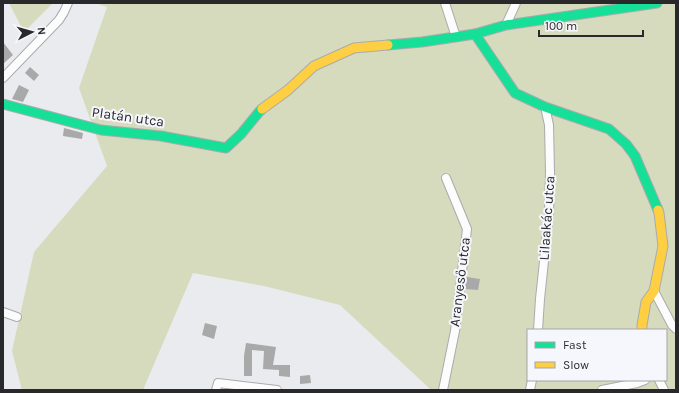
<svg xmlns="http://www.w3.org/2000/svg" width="679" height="393" font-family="Karla,sans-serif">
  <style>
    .green { fill: #d6dbbd; fill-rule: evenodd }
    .building { fill: #a9a9aa }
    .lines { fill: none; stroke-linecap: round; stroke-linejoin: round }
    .street-casing { stroke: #aaabad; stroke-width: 10 }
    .fast-casing { stroke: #aaabad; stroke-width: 11 }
    .slow-casing { stroke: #aaabad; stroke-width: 11 }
    .street { stroke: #fcfcfc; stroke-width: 8 }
    .fast { stroke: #16e098; stroke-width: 9 }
    .slow { stroke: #ffcf43; stroke-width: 9 }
    .labels { text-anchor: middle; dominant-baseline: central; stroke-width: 4; stroke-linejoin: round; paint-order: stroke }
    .street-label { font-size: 14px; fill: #29292b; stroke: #f6f7fc }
  </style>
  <rect width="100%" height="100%" fill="#e9ebee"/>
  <g class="green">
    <polygon points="9,3 53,3 24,32"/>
    <path d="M 95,3 L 676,3 L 676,390 L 429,390 L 429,388 L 340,305 L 264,286 L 193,273 L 143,390 L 22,390 L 12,351 L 34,252 L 107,166 L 79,88 L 107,7 ZM 528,330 L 666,330 L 666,380 L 528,380 Z"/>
  </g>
  <g class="building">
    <polygon points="3,42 13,55 3,64"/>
    <polygon points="30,67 39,75 34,81 25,73"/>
    <polygon points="19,85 29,90 23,102 12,99"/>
    <polygon points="64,128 83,133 82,139 63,136"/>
    <polygon points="467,277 480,279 478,290 465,289"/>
    <polygon points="205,323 217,326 214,339 202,335"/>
    <polygon points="246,343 276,347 273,365 290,365 290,377 279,376 279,370 263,369 264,351 252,350 252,376 244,376 244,356"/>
    <polygon points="310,375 311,383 300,384 300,376"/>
  </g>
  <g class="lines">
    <defs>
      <g id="street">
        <polyline points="445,3 456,37"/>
        <polyline points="506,25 516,3"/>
        <polyline points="3,78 59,20 64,12 68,3"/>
        <polyline points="654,291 672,325 676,329"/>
        <polyline points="3,312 17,317"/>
        <polyline points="538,330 540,299 549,214 550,172 549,125 545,107"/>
        <polyline points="659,380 664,390"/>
        <polyline points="216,390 218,383 277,390"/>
        <polyline points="443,390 455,331 467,229 446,178"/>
        <polyline points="530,390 532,380"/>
        <polyline points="602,390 637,383 645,380"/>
      </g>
      <g id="fast">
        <polyline points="475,34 515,93 545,107 609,129 626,144 635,156 658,210"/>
        <polyline points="388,45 422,42 475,34 506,25 657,3"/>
        <polyline points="3,104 101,130 161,136 226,148 241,134 259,112 262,109"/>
      </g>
      <g id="slow">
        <polyline points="262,109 288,90 314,66 354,48 388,45"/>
        <polyline points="642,330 642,325 646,302 654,291 663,246 659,213 658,210"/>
      </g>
    </defs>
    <use href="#street" class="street-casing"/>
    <use href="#fast" class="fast-casing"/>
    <use href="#slow" class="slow-casing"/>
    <use href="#street" class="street"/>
    <use href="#fast" class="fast"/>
    <use href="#slow" class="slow"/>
  </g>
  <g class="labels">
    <g class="street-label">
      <text transform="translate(128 117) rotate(8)">Platán utca</text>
      <text transform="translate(547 218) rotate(-86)">Lilaakác utca</text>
      <text transform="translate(460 282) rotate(-83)">Aranyeső utca</text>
    </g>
  </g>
  <rect width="679" height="393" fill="none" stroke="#29292b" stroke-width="8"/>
  <rect x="527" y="329" width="140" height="52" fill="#f6f7fc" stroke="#a4a5a8"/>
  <rect x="535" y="342" width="20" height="6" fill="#16e098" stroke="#a4a5a8"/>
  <text x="563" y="349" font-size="12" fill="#29292b">Fast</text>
  <rect x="535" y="362" width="20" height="6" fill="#ffcf43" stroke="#a4a5a8"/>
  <text x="563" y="369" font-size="12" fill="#29292b">Slow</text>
  <g transform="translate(32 32) rotate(84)" stroke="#f6f7fc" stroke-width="3" paint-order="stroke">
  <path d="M0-3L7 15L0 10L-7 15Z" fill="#29292b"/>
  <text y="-6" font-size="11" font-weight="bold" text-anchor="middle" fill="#29292b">N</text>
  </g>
  <path d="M539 30v6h104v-6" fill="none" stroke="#29292b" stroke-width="2"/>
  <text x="545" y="30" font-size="12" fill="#29292b" stroke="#f6f7fc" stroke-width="3" paint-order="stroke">100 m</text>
</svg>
